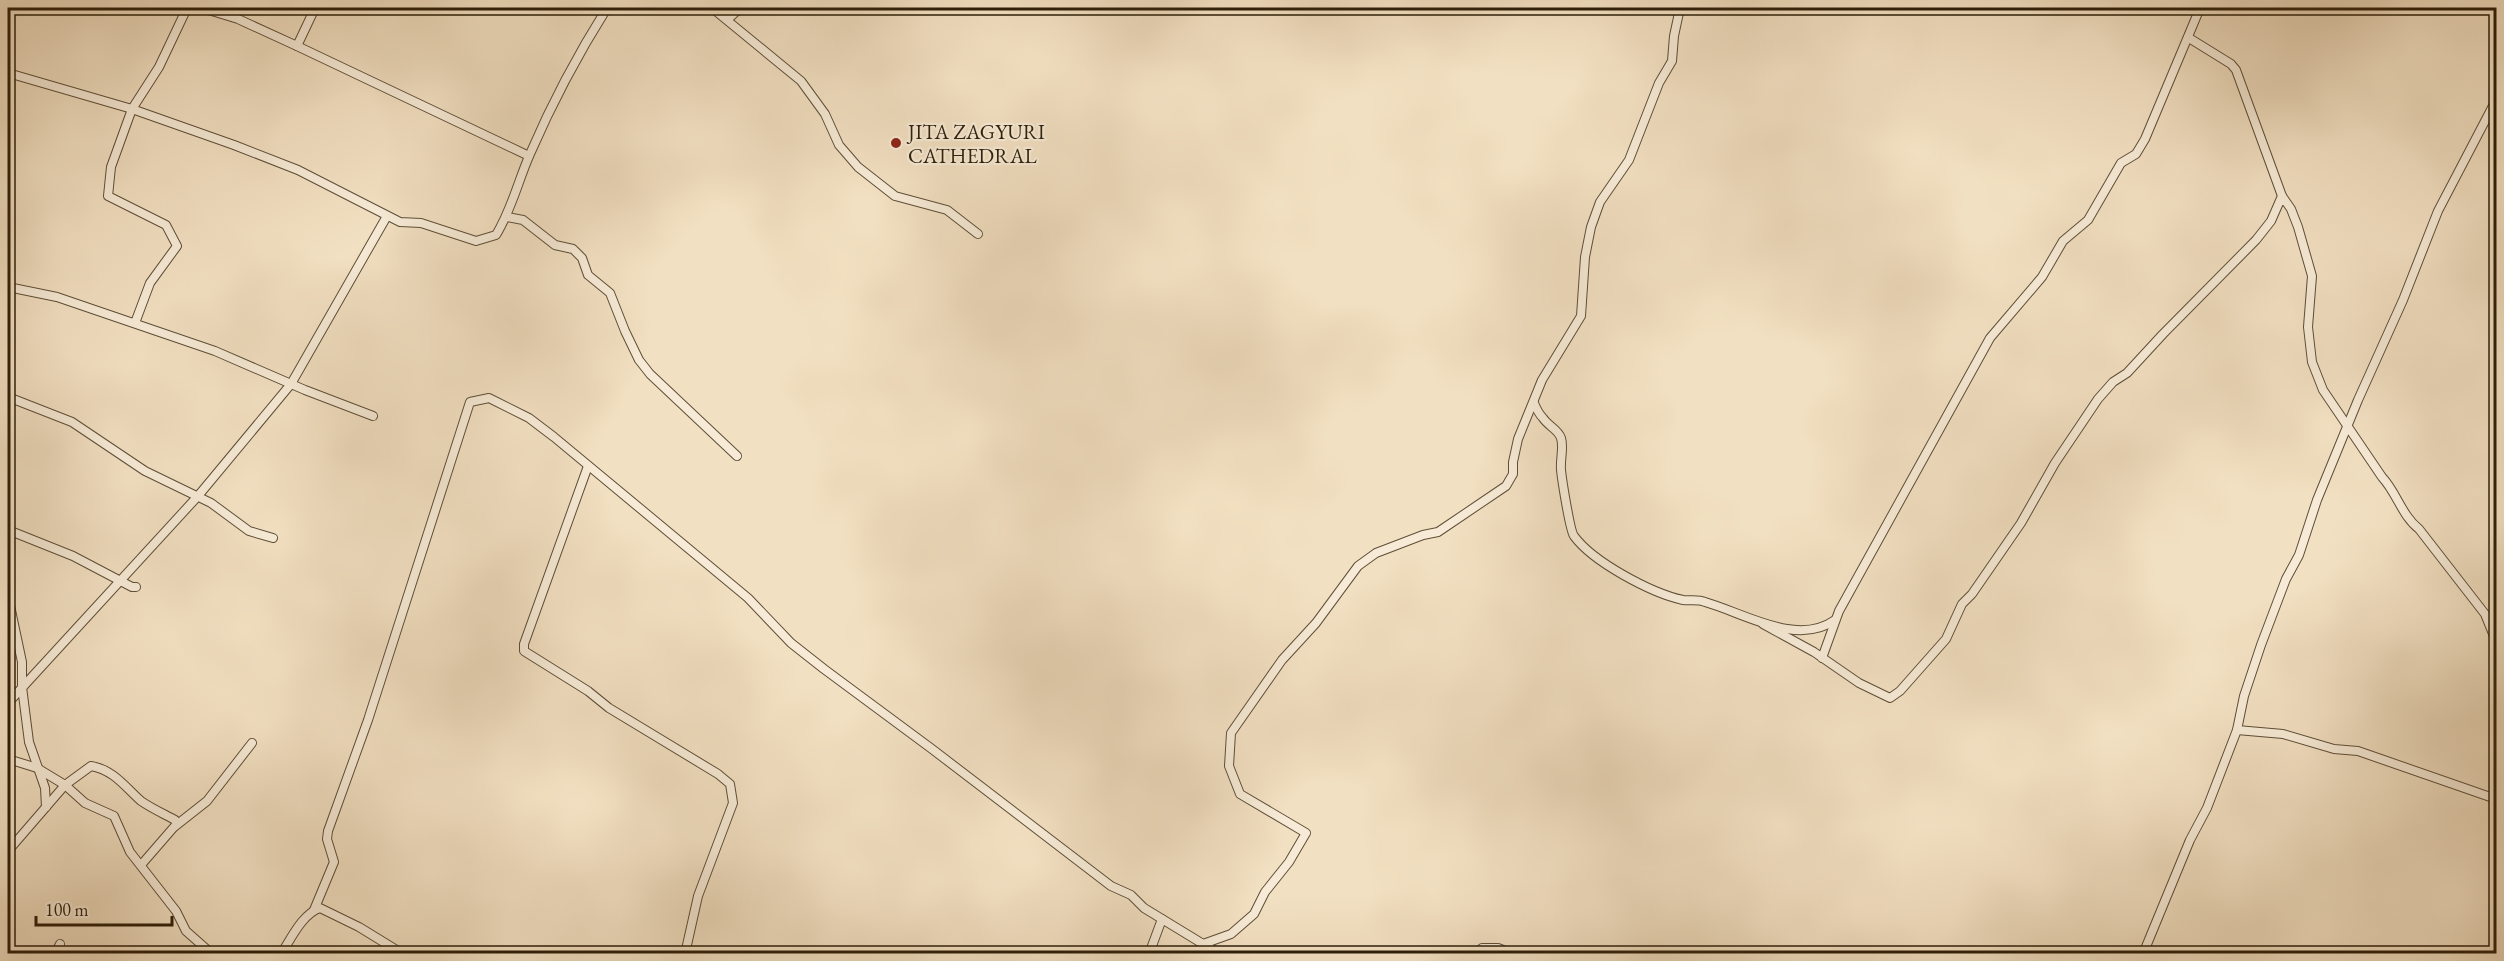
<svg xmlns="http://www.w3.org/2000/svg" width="2504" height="961" font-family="'EB Garamond',serif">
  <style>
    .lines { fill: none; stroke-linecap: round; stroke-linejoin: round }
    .minor-casing { stroke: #5e4e37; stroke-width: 10 }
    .minor { stroke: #f7ebd7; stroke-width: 8 }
    .poi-dot { fill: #8f2418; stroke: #f7ebd7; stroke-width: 2 }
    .labels { text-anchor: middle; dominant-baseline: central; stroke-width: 4.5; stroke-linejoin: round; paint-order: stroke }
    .poi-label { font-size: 21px; fill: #2d1e09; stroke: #f7ebd7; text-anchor: start }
  </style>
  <rect width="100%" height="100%" fill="#f2e0c2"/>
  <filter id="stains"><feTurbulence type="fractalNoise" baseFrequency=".00333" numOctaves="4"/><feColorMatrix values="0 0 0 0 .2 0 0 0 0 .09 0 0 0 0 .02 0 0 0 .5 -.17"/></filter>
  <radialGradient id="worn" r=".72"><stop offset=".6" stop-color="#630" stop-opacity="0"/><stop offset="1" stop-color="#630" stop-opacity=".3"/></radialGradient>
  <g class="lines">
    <defs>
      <g id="minor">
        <polyline points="202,8 238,19 297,46 529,156"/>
        <polyline points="712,8 801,81 825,114 839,145 858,167 895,196 947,210 978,234"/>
        <polyline points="728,19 740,8"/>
        <polyline points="2189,38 2231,64 2236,70 2282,196"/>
        <polyline points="297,46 315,8"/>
        <path d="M 8,73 L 132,109 L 234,145 L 298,170 L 400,222 L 421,223 L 476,241 L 496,235 C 512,209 518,181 530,154 C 552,103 578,54 607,8"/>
        <polyline points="507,217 523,220 555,245 573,249 582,258 588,275 610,293 625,331 639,360 650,374 737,456"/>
        <polyline points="8,287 57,297 215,351 305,390 373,416"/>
        <polyline points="135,323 150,283 177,246 166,225 108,196 111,167 132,109 159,67 187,8"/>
        <polyline points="8,397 72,422 145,471 211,503 249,531 273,538"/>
        <path d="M 1534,403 C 1536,408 1539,414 1543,418 C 1548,426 1558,429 1561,438 C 1564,448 1560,459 1561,470 C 1562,480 1570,531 1574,536 C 1593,562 1651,593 1683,600 C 1690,601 1698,599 1705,602 C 1744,613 1797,647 1835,620"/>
        <polyline points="588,466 524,644 524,651 588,691 609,708 718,774 730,784 733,803 698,896 685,954"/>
        <polyline points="8,530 73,556 132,587 136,587"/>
        <polyline points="8,596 22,662 22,687 29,742 45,788 46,807"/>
        <path d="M 1763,624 L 1814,652 L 1859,683 L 1890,698 L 1900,691 L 1946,639 L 1962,604 L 1972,594 L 2021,523 L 2055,463 L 2098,399 L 2113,382 L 2127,373 L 2163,334 L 2256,240 L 2271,221 L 2282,196 L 2291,209 L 2298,227 L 2312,276 L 2308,327 L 2312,362 L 2323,390 L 2382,477 C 2397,493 2402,516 2419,529 L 2485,614 L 2496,641"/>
        <polyline points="1822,658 1839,611 1990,338 2042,277 2063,241 2088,220 2121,163 2136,154 2145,139 2200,8"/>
        <polyline points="8,703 198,496 291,384 387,216"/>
        <polyline points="2237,730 2283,734 2334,749 2358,751 2496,799"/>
        <polyline points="8,759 37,768 65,785 85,803 114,816 130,852 176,911 186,931 212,954"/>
        <path d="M 8,851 L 65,785 L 91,766 C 114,770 125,787 141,801 C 151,808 164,814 175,820"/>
        <polyline points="141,865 174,827 207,801 252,743"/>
        <polyline points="314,910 334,862 327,839 328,831 368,720 470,402 489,398 529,418 554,437 748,598 791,643 824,669 932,749 1111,886 1131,895 1144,908 1203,944 1231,934 1254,914 1265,892 1289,862 1306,833 1240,794 1229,766 1231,733 1282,660 1316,623 1358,566 1376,553 1423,535 1438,532 1506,486 1513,474 1513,462 1518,439 1542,380 1581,316 1585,257 1591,227 1600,202 1629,160 1659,83 1672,61 1674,36 1680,8"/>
        <polyline points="1203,944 1220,954"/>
        <polyline points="55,954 60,944"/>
        <path d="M 281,954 C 291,939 302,914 320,908 L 359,927 L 403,954"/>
        <polyline points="1149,954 1162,919"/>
        <polyline points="1477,954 1482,948 1498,948 1513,954"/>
        <polyline points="2143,954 2190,840 2207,808 2237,730 2244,696 2261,645 2286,579 2299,555 2317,500 2358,400 2403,300 2438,211 2496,100"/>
      </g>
    </defs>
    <use href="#minor" class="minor-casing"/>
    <use href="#minor" class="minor"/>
  </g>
  <circle class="poi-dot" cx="896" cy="143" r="6"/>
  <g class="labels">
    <g class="poi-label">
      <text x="908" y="131">JITA ZAGYURI<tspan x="908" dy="24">CATHEDRAL</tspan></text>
    </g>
  </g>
  <rect width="2504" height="961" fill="none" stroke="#f2e0c2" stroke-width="30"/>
  <rect x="9" y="9" width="2486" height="943" fill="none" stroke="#2d1e09" stroke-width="3"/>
  <rect x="15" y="15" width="2474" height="931" fill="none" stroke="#2d1e09" stroke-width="1.5"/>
  <path d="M36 916v9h136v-9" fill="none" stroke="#2d1e09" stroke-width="3"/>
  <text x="45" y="916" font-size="18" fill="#2d1e09" stroke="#f7ebd7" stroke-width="4.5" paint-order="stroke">100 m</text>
  <rect width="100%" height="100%" filter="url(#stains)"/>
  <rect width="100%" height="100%" fill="url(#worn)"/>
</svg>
